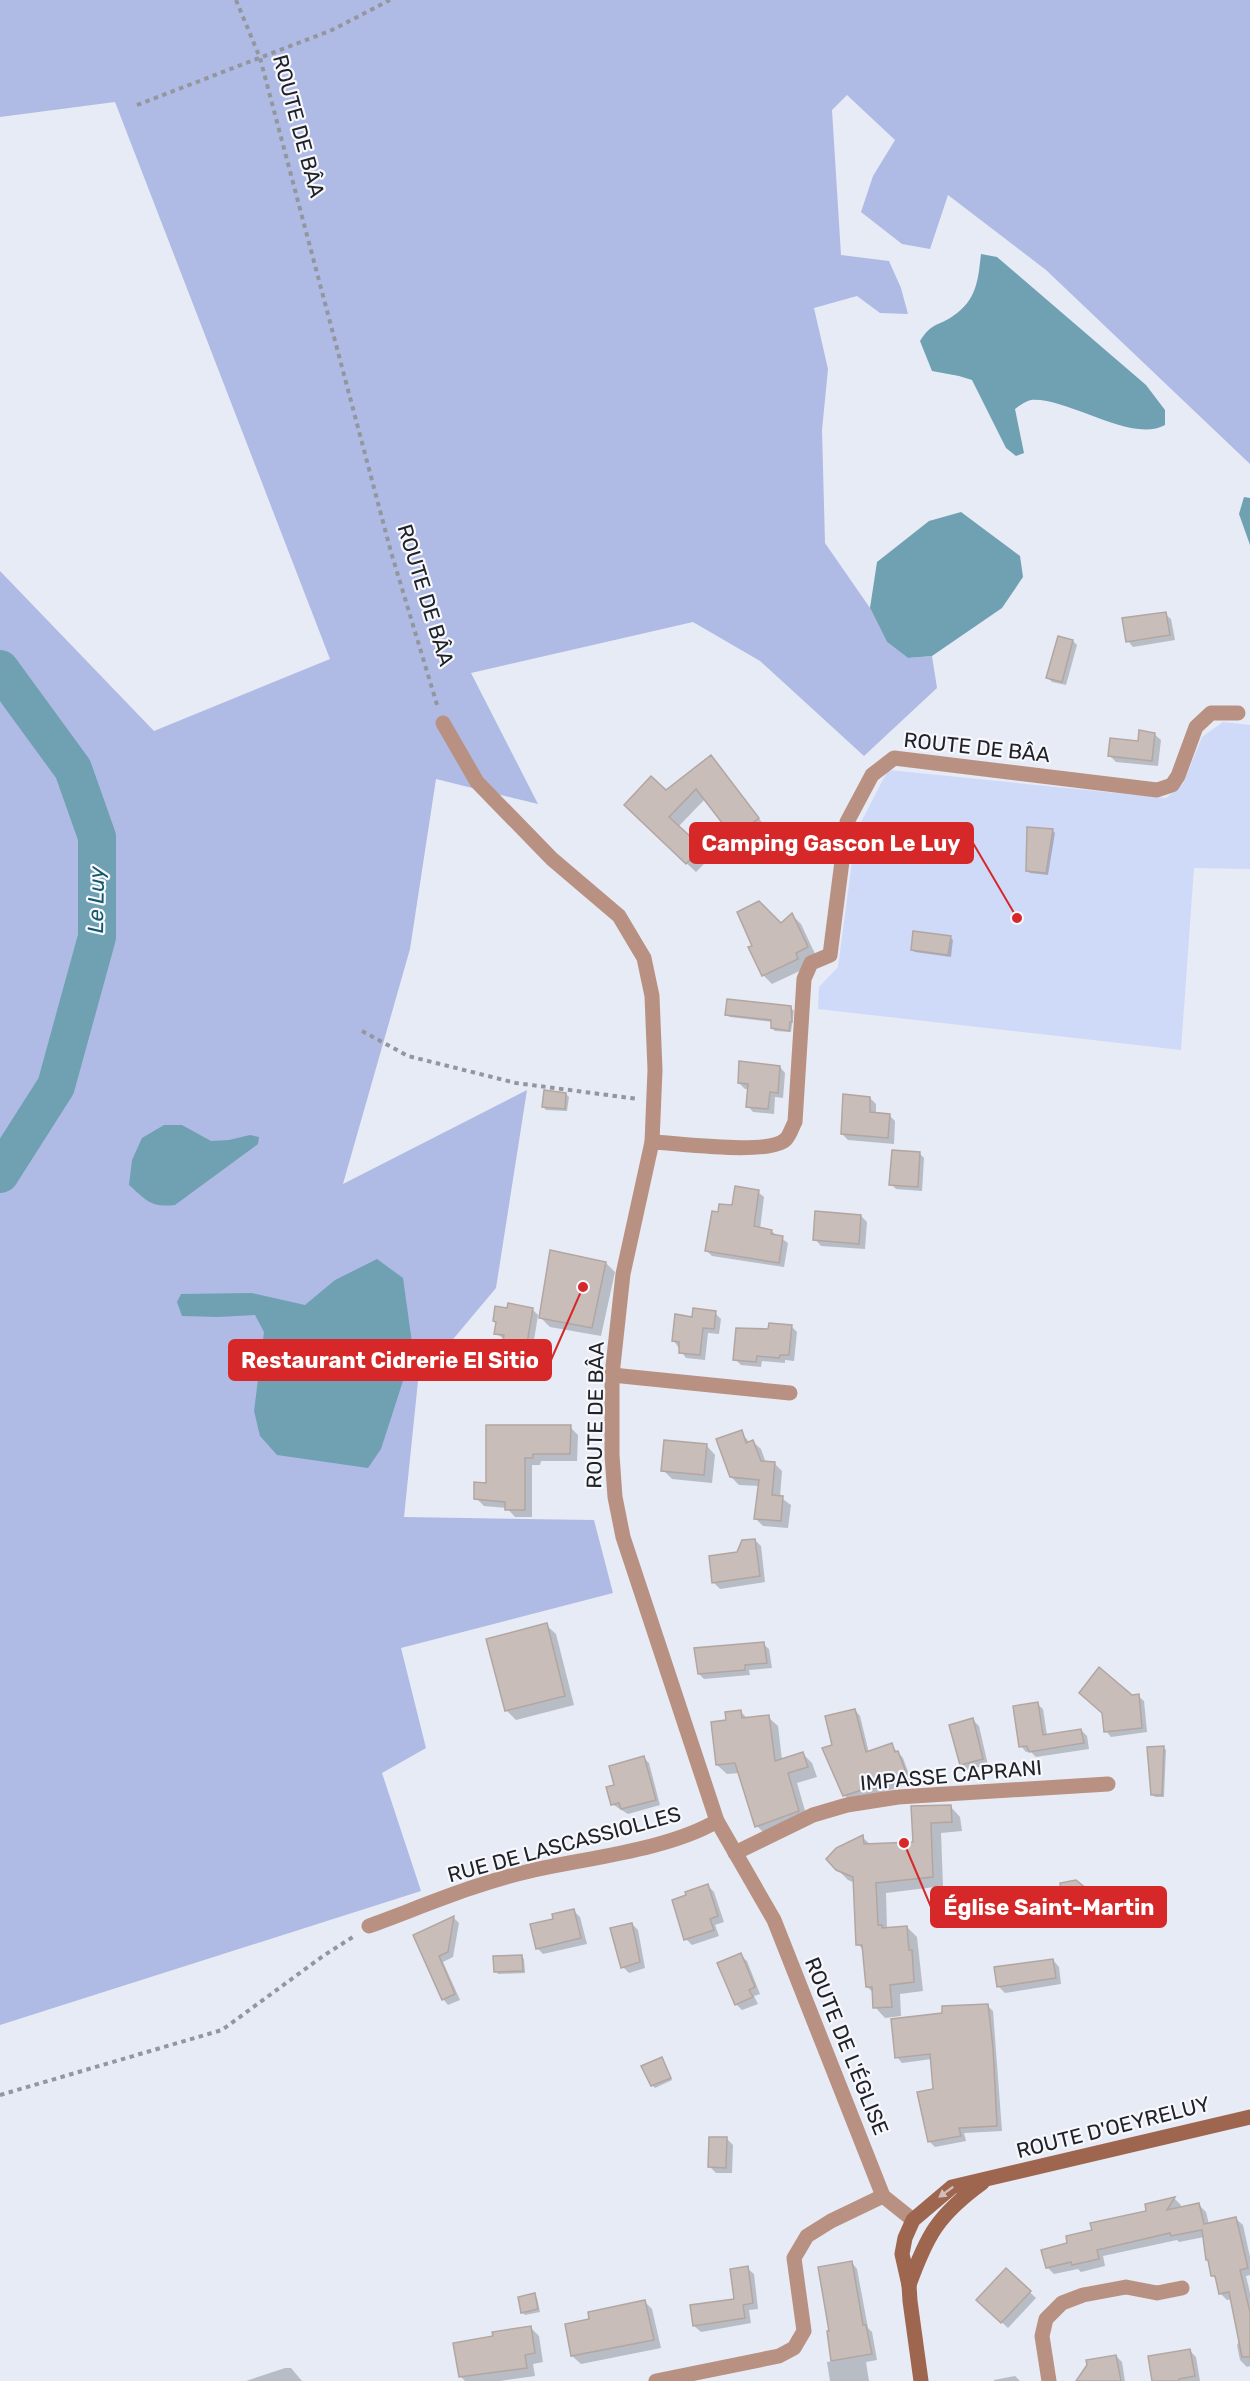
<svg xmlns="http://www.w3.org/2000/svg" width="1250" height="2381" font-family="Rubik,sans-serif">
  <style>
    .green { fill: #cfd9f8 }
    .forest { fill: #afbbe4 }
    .water { fill: #6fa1b3 }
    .shadow { fill: #0003 }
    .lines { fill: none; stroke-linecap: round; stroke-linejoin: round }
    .river { stroke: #6fa1b3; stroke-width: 38 }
    .building { fill: #c9bdba; stroke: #b1a6a2; stroke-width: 1.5 }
    .path { stroke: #94969e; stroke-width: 4; stroke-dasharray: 4.5 4.5; stroke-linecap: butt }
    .street { stroke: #b99182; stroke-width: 15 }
    .secondary { stroke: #9e654f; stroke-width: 15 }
    .oneway { fill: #d3bdb8 }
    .labels { text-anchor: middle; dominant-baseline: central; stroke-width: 4.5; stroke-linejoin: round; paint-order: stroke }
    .street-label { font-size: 21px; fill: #212226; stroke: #f6f8fe }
    .water-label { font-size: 22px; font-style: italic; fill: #13586b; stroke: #f6f8fe }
    .leader { fill: none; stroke: #d62828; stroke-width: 2 }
    .callout-dot { fill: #d62828; stroke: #f6f8fe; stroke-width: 2 }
    .callout { fill: #d62828; stroke: #d62828; stroke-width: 2 }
    .callout-label { font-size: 22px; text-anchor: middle; font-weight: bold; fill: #fff }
  </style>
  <rect width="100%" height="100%" fill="#e7ebf5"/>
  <polygon class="green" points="1223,722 1250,725 1250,869 1194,868 1181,1050 818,1009 819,987 838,967 856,832 888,770 1166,798 1183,784 1202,737"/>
  <polygon class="forest" points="0,0 1250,0 1250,464 1046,270 948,195 930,249 902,244 861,212 873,176 895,140 847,95 832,110 841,255 889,261 901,288 908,314 880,313 857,296 814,308 828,369 822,430 825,543 870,608 887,642 908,658 932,656 937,688 864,756 760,661 693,622 471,673 538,804 436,779 410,949 343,1184 527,1090 496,1288 418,1381 404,1517 594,1520 613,1593 401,1648 426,1748 382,1773 421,1891 0,2025 0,571 154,731 330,659 115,102 0,117"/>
  <g class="water">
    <path d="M 981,254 L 997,257 L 1146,385 L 1165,410 L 1165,425 C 1131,444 1068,397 1031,400 C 1026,401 1019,406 1015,409 L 1024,453 L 1016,456 L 1006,448 L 972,380 L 959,376 L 932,371 L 920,341 C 932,322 937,327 953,316 C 977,300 978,280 981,254 Z"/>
    <polygon points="1244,497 1250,498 1250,545 1239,514"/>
    <polygon points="961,512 1020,556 1023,577 1002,608 932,656 908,658 887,642 870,608 877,562 929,521"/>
    <path d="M 164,1125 L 182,1125 L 211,1141 L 229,1140 L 250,1135 L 259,1137 L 258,1144 L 175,1205 C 151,1208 146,1200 129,1185 L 132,1160 L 142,1138 Z"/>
    <polygon points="377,1259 403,1278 413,1350 381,1449 368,1468 277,1455 260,1436 254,1411 264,1332 255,1315 218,1317 182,1316 177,1302 181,1294 252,1293 305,1305 335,1280"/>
  </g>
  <g class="shadow">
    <polygon points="1165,614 1171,619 1175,640 1133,647 1128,641"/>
    <polygon points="1073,641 1077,645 1066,685 1052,682 1048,678"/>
    <polygon points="1154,734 1161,740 1158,766 1116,762 1110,756"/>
    <polygon points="720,767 767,829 744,846 705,799 678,827 710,858 696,872 635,815 666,792"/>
    <polygon points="1052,830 1055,833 1048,875 1030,873 1027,870"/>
    <polygon points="792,915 801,924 816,956 806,968 772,984 763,975 781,925"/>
    <polygon points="950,937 953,940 951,957 915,952 912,949"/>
    <polygon points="791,1008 794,1011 791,1032 775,1031 772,1028 773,1022 730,1017 727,1015"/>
    <polygon points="780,1067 785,1073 783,1098 775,1097 774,1114 753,1112 748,1106 749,1089 745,1089 739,1083"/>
    <polygon points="566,1094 569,1097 567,1111 546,1110 543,1107"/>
    <polygon points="870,1098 876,1104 876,1114 889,1115 895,1121 894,1144 848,1140 842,1134"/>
    <polygon points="920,1154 924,1158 922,1191 896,1189 891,1184"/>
    <polygon points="758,1192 764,1197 760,1229 771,1231 788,1243 784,1267 712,1256 707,1251 719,1214"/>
    <polygon points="861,1216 867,1222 865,1249 821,1246 815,1239"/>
    <polygon points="606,1263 615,1272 601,1336 550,1327 538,1315 530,1366 508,1364 502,1358 505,1340 496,1333 532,1309 540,1317"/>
    <polygon points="715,1313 721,1319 719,1334 708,1333 705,1360 686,1358 674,1341 693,1318"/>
    <polygon points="791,1326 797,1332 794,1361 785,1360 785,1363 762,1361 761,1367 741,1365 735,1359 770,1331"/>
    <polygon points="487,1426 570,1427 578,1435 577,1461 541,1461 540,1465 532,1465 532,1517 515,1517 507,1508 484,1506 476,1498 487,1484"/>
    <polygon points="741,1432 750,1443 753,1442 761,1449 766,1463 774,1463 782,1471 780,1497 791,1505 788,1528 763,1526 755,1518 760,1486 739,1485 731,1477"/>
    <polygon points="707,1446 715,1455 712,1483 672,1479 663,1470"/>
    <polygon points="755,1540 761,1546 765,1582 720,1589 714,1583"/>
    <polygon points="546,1625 556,1634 574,1705 516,1720 506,1710"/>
    <polygon points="763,1644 769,1649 772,1668 749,1670 750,1675 704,1679 699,1674"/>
    <polygon points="1131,1696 1138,1696 1144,1701 1147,1732 1111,1737 1106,1731"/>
    <polygon points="1037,1704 1043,1709 1047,1735 1081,1730 1087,1736 1089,1749 1036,1757 1030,1751 1026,1752 1021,1746"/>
    <polygon points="855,1710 860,1716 869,1753 891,1745 903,1758 911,1780 902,1783 902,1786 872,1796 850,1800 844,1795"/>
    <polygon points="740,1711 748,1719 768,1717 778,1726 782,1760 803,1754 812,1763 817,1777 797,1783 808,1821 767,1836 757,1826 740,1773 727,1774 717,1765 728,1722"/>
    <polygon points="973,1720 979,1726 988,1765 967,1770 961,1764"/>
    <polygon points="1163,1747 1166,1750 1164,1797 1155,1797 1152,1794"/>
    <polygon points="643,1757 649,1763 660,1805 628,1814 612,1804 616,1786"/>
    <polygon points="950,1806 960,1817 962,1831 941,1833 943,1886 886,1893 887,1929 907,1927 917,1937 923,1991 900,1994 901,2016 885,2018 875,2007 874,1993 867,1987 864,1951 858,1944 855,1883 848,1880 837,1869 862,1837 871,1845 914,1843 912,1807"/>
    <polygon points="708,1886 714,1892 724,1922 715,1925 719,1936 692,1945 686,1939"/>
    <polygon points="574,1911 580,1917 587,1944 543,1954 537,1948 555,1920"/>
    <polygon points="454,1918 459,1923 453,1957 443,1962 460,2000 448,2005 443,1999 415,1936"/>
    <polygon points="632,1924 638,1930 645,1968 629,1973 623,1967 620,1957 617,1954 612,1929"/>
    <polygon points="740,1955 747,1961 760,1994 754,1996 758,2004 742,2010 736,2004"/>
    <polygon points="521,1956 524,1959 525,1973 498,1974 496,1971"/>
    <polygon points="1053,1960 1059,1967 1061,1984 1005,1993 999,1987"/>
    <polygon points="987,2005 993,2011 1002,2131 964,2133 966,2141 935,2147 930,2142 935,2090 932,2059 902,2063 897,2057 944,2014"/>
    <polygon points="661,2058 672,2080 655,2088 652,2085"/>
    <polygon points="727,2139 733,2145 732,2173 716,2173 709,2166"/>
    <polygon points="1175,2199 1181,2205 1179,2209 1199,2205 1206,2212 1209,2224 1236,2219 1243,2225 1250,2257 1250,2275 1246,2276 1250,2293 1250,2366 1247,2367 1240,2360 1237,2345 1240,2340 1232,2299 1227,2300 1220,2293 1217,2280 1213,2276 1210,2263 1207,2259 1204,2237 1179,2242 1177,2240 1103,2256 1105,2266 1081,2272 1078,2269 1054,2274 1047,2267 1069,2245 1094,2231 1148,2212 1146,2205"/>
    <polygon points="852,2263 857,2269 868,2328 872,2332 877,2360 866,2362 869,2381 830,2381 827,2362 833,2361 828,2332 831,2332"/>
    <polygon points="747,2268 754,2274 758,2309 749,2310 751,2323 701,2332 694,2326 735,2300"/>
    <polygon points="1006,2270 1036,2298 1008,2328 984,2306"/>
    <polygon points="534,2295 537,2298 540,2312 525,2315 522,2312"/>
    <polygon points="644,2301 652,2309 661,2348 581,2364 572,2356 591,2321"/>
    <polygon points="530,2327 539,2336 543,2362 533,2364 535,2376 500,2381 465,2381 460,2376 495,2337"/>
    <polygon points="1190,2351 1196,2357 1200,2381 1153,2381"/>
    <polygon points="1116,2356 1122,2362 1125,2381 1085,2381"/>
    <polygon points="285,2368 291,2368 302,2381 246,2381"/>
    <polygon points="1015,2376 1020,2381 994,2381 994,2380"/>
  </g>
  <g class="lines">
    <polyline class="river" points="0,669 73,769 97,837 97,937 56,1086 0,1174"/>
  </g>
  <g class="building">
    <polygon points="1166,612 1170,635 1126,642 1122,618"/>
    <polygon points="1058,636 1073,640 1062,682 1046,678"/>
    <polygon points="1139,730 1155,733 1152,761 1108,756 1110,738 1138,741"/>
    <polygon points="711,755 759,818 733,837 696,789 669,817 702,847 686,864 624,805 651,776 666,790"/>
    <polygon points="1027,827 1053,829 1046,873 1026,871"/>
    <polygon points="759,901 781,923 792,913 808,947 796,953 798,959 762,976 748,947 752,946 737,912"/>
    <polygon points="913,931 951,936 948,955 911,950"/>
    <polygon points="727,999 791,1006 792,1022 790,1022 789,1031 771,1028 771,1020 725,1015"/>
    <polygon points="739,1061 780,1066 778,1093 770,1092 768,1109 746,1107 748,1084 738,1083"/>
    <polygon points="544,1090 566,1093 565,1109 542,1107"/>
    <polygon points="843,1094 870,1097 870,1112 890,1114 888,1138 841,1134"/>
    <polygon points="892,1150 920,1152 918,1187 889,1185"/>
    <polygon points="735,1186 759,1190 754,1226 772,1230 771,1234 783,1236 779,1263 705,1251 712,1211 718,1212 719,1204 732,1205"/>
    <polygon points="815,1211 861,1215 859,1244 813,1240"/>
    <polygon points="550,1250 606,1262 592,1328 539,1318"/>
    <polygon points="508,1303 533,1308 524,1361 500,1358 504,1335 494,1334 496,1322 493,1321 495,1306 507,1308"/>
    <polygon points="693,1308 716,1311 714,1329 703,1328 700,1355 679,1353 679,1342 672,1341 675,1314 692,1317"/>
    <polygon points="769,1323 792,1325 789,1355 780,1355 779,1358 757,1356 756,1362 733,1360 736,1328 768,1329"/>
    <polygon points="486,1425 571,1425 570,1454 533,1454 533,1458 525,1458 525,1510 505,1510 505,1502 474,1499 474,1482 486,1483"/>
    <polygon points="742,1430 746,1443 753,1440 761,1461 775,1462 772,1495 783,1496 781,1521 754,1519 759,1480 730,1477 716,1439"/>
    <polygon points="664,1440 707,1444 704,1475 661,1471"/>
    <polygon points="755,1539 760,1576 712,1583 709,1556 737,1552 742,1540"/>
    <polygon points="547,1623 565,1696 505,1711 486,1639"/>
    <polygon points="764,1642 767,1663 745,1665 745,1670 698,1674 694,1648"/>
    <polygon points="1099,1667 1132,1695 1139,1694 1142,1728 1104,1732 1102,1713 1079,1693"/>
    <polygon points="1038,1702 1043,1735 1081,1729 1084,1743 1029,1752 1027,1746 1019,1747 1013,1706"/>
    <polygon points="855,1709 866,1752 892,1743 895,1752 898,1751 907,1775 897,1778 897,1781 866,1791 865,1789 843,1796 822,1748 832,1745 825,1716"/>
    <polygon points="741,1710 742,1718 769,1715 775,1761 803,1752 808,1767 788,1773 799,1811 755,1827 735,1763 716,1765 711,1722 726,1720 725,1712"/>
    <polygon points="973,1718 983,1759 960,1765 949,1725"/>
    <polygon points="1164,1746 1162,1795 1151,1795 1147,1747"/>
    <polygon points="644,1756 656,1800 621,1809 619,1803 611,1805 606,1787 614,1785 609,1766"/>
    <polygon points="951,1805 952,1822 931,1823 933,1877 876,1883 878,1925 882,1925 882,1928 907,1926 909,1950 912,1950 914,1982 890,1985 892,2007 873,2008 872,1987 866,1987 862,1945 856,1945 853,1877 836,1870 826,1859 836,1848 863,1835 864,1844 913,1842 911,1806"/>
    <polygon points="1076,1880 1092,1893 1089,1896 1117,1891 1120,1914 1082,1919 1080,1908 1076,1913 1064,1915 1060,1883"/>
    <polygon points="708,1884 718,1916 710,1919 714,1930 684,1940 672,1900 686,1895 685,1892"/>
    <polygon points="574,1909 581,1938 536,1949 530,1924 553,1919 552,1914"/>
    <polygon points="454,1916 448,1952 439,1956 455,1994 442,2000 413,1935"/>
    <polygon points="632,1923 640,1962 621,1968 610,1928"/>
    <polygon points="741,1953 755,1987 749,1990 753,1997 735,2005 717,1963"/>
    <polygon points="522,1955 523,1971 494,1972 493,1956"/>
    <polygon points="1053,1959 1056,1978 997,1987 994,1967"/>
    <polygon points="988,2004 993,2048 997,2126 959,2128 961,2136 928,2142 917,2092 933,2089 930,2054 895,2058 891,2019 942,2013 942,2006"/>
    <polygon points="662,2057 671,2078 651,2086 641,2066"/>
    <polygon points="709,2137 727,2137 726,2168 708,2167"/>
    <polygon points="1175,2197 1167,2210 1199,2203 1204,2224 1236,2217 1248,2268 1240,2270 1250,2312 1250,2357 1242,2357 1229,2292 1219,2294 1215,2276 1211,2276 1208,2260 1206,2260 1202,2230 1171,2236 1170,2233 1097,2250 1099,2259 1072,2265 1071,2262 1046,2268 1041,2250 1067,2243 1066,2236 1092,2230 1090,2223 1146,2211 1145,2204"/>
    <polygon points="852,2261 863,2325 866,2325 872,2354 831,2361 827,2331 829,2331 818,2267"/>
    <polygon points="748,2266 753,2303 743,2305 745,2318 693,2326 690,2305 734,2299 730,2269"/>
    <polygon points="1006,2268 1031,2291 1001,2323 976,2300"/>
    <polygon points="535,2293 538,2309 521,2313 518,2297"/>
    <polygon points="645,2300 654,2340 571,2356 565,2324 589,2319 588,2312"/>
    <polygon points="531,2326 535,2353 525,2355 527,2368 459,2377 453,2343 493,2336 492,2332"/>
    <polygon points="1190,2349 1195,2376 1179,2379 1179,2381 1152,2381 1148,2356"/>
    <polygon points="1116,2355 1121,2381 1076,2381 1087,2365 1086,2360"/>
  </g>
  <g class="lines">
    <g class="path">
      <polyline points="236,0 260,58 391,552 438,708"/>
      <polyline points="137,105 332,30 390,0"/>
      <polyline points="362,1031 408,1056 516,1083 638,1099"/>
      <polyline points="0,2095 222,2030 323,1956 356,1935"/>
    </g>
    <g class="street">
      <polyline points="443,723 477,782 552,859 619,916 644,958 652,996 655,1070 652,1142 623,1274 612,1375 612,1455 615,1497 623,1537 717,1821 774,1920 883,2196 913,2220"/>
      <path d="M 652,1142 C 678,1143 771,1156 786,1139 C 790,1135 792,1127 795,1122 L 804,979 L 811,963 L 830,955 L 847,822 L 872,775 L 894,758 L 1157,790 L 1172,785 L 1178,776 L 1196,727 L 1211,713 L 1238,713"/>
      <polyline points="612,1375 790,1393"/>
      <polyline points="735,1853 813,1815 847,1805 898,1797 1108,1784"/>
      <path d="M 369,1926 C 421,1907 476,1883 530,1871 C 586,1858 668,1850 717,1821"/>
      <polyline points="656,2381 779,2356 794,2348 804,2331 794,2258 807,2236 831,2221 883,2196"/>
      <polyline points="1049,2381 1042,2336 1046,2319 1062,2303 1083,2295 1126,2287 1157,2293 1182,2288"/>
    </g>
    <g class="secondary">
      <path d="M 909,2285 C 927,2235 938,2215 982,2183"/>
      <polyline points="921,2381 910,2301 909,2285 902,2254 905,2238 913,2220 952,2187 1250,2117"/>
    </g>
  </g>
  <defs><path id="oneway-solid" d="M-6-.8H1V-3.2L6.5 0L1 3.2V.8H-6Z" transform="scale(1.5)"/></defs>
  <use class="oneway" href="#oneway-solid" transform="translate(946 2192) rotate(144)"/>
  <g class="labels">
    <g class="street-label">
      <text transform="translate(299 126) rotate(75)">ROUTE DE BÂA</text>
      <text transform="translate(426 595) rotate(73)">ROUTE DE BÂA</text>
      <text transform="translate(977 747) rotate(6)">ROUTE DE BÂA</text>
      <text transform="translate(595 1415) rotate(-89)">ROUTE DE BÂA</text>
      <text transform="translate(951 1775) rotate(-5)">IMPASSE CAPRANI</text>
      <text transform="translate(564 1844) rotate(-15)">RUE DE LASCASSIOLLES</text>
      <text transform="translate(847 2046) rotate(68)">ROUTE DE L'ÉGLISE</text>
      <text transform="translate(1113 2127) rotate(-14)">ROUTE D'OEYRELUY</text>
    </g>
    <g class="water-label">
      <text transform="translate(96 900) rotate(-89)">Le Luy</text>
    </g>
  </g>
  <path class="leader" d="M1017 918L973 843M583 1287L551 1360M904 1843L931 1907"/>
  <g class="callout-dot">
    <circle cx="1017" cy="918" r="6"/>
    <circle cx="583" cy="1287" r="6"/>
    <circle cx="904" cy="1843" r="6"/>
  </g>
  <g class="callout">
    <rect x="690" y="823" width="283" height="40" rx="6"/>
    <rect x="229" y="1340" width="322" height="40" rx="6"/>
    <rect x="931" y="1887" width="235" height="40" rx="6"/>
  </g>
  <g class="callout-label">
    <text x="831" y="851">Camping Gascon Le Luy</text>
    <text x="390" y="1368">Restaurant Cidrerie El Sitio</text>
    <text x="1049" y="1915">Église Saint-Martin</text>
  </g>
</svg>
